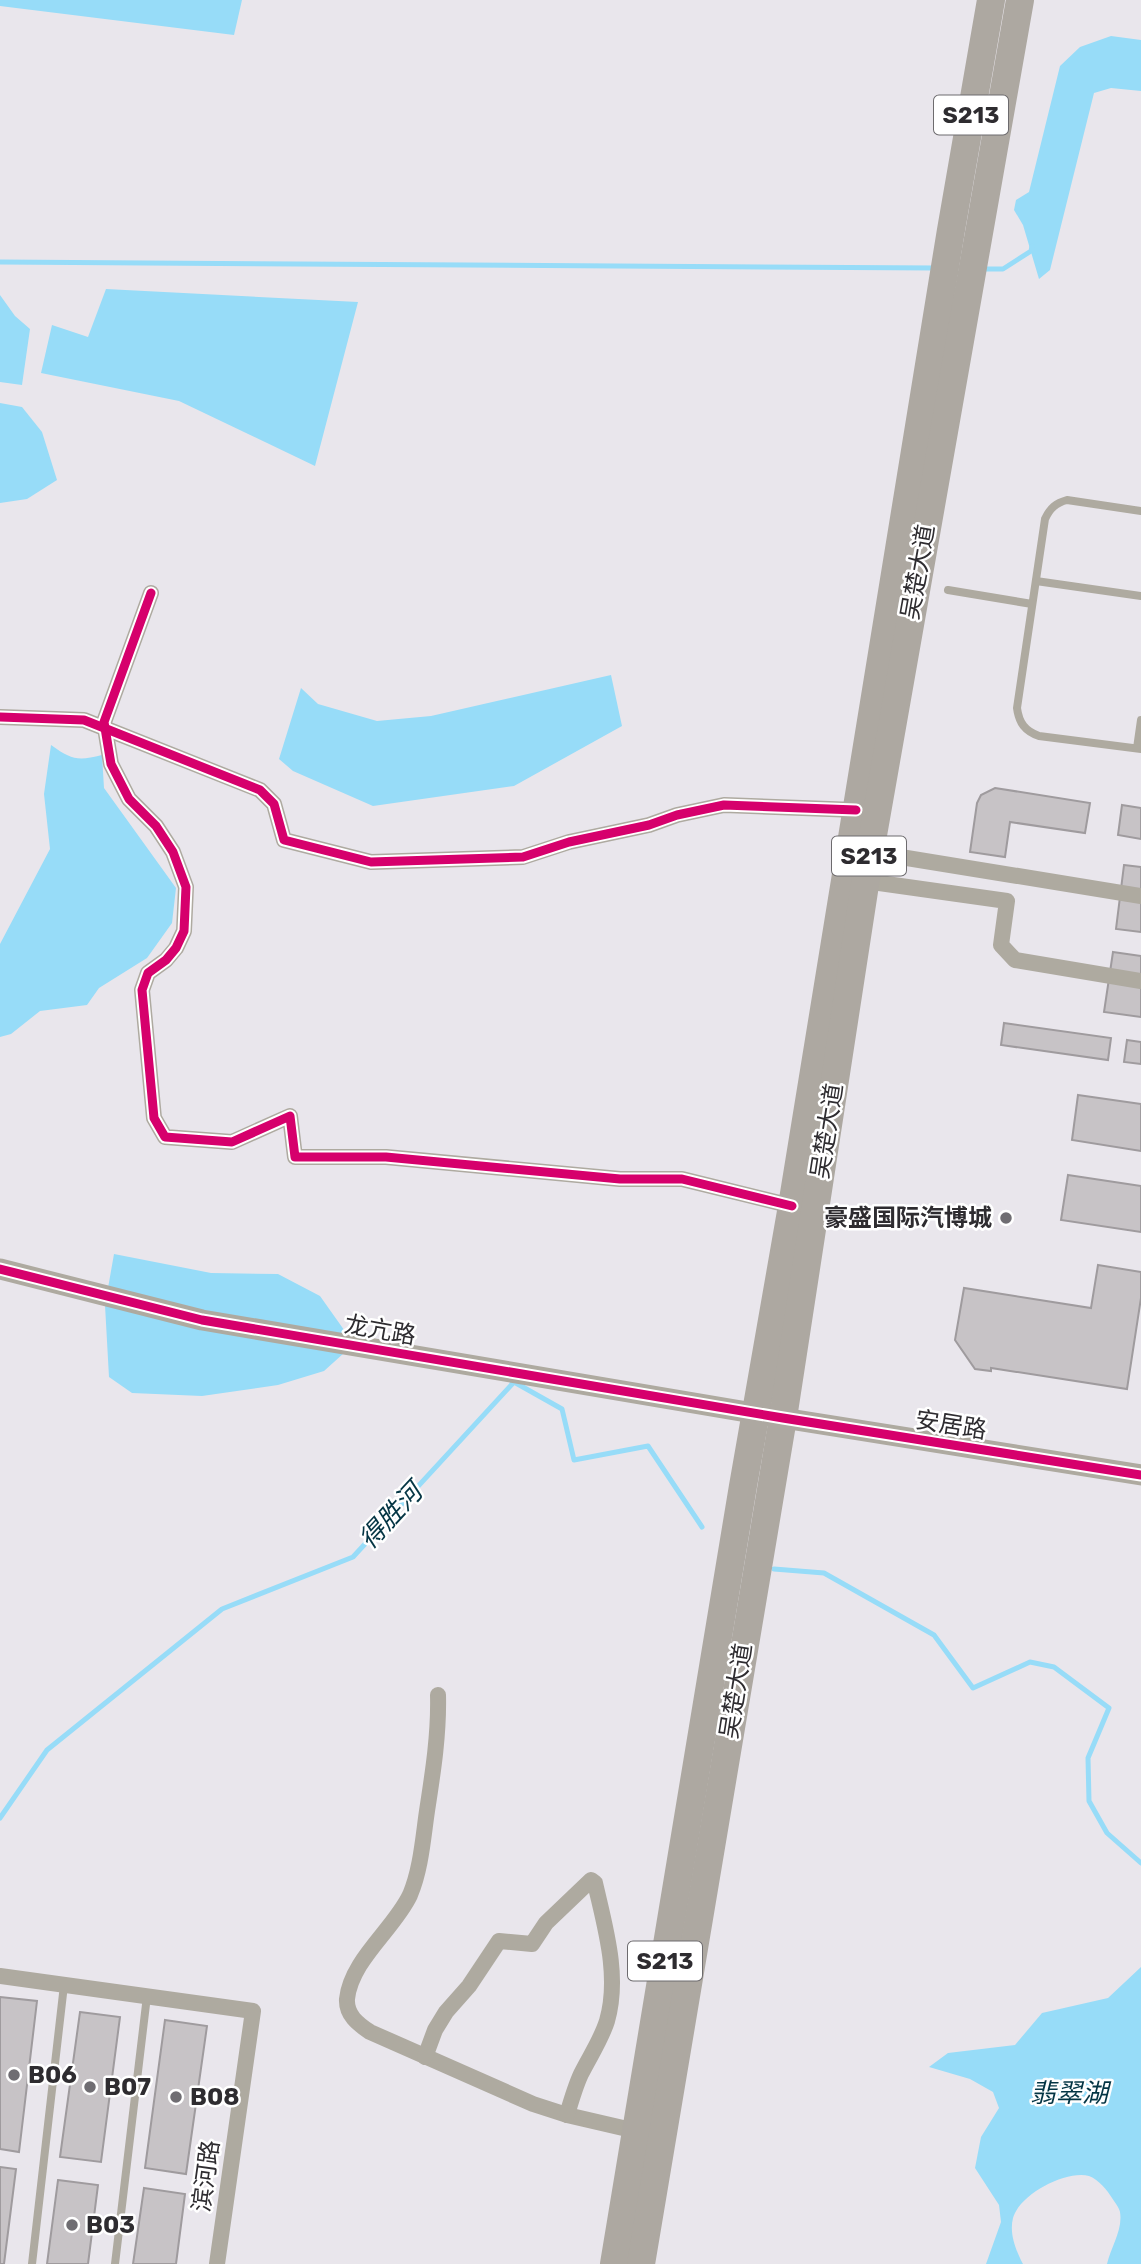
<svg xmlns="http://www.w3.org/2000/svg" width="1141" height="2264" font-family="Rubik,'Noto Sans SC',sans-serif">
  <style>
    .water { fill: #97dcf8 }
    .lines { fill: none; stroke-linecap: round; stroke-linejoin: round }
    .stream { stroke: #97dcf8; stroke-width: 5 }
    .building { fill: #c7c3c6; stroke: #9f9b9e; stroke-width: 2 }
    .service { stroke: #aeaaa0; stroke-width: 8 }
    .minor { stroke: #aeaaa0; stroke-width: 16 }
    .tertiary { stroke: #aeaaa0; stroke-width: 21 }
    .trunk { stroke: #ada8a1; stroke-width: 28 }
    .cycleway-casing { stroke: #fff; stroke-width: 13 }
    .cycleway { stroke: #d6006c; stroke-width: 9 }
    .poi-dot { fill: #6f6d72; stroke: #fff; stroke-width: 2.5 }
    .labels { text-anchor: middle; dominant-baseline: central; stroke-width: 5; stroke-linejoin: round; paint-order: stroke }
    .shield { fill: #fff; stroke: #6d6b6e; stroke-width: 2 }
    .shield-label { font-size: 23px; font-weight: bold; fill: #2e2c30 }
    .street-label { font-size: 24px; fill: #2e2c30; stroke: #fff }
    .poi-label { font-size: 24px; font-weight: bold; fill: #2e2c30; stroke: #fff; text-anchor: start }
    .water-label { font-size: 26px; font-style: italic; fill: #043544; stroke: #fff }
  </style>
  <rect width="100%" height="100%" fill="#e9e6ec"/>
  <g class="water">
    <polygon points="0,0 242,0 234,35 0,6"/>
    <polygon points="1111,36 1141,40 1141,91 1111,88 1094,93 1050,270 1039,279 1023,225 1014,210 1016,200 1029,192 1060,66 1080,47"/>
    <polygon points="106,289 358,302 315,466 179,401 41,373 52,325 88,337"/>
    <polygon points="0,295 15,316 30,329 22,385 0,382"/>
    <polygon points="0,403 22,407 42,432 57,480 27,499 0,503"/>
    <polygon points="611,675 622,726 514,786 373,806 293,771 279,759 301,688 318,704 377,721 431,716"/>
    <path d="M 51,745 C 72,760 78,761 102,755 L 104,788 L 176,888 L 172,923 L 147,958 L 99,988 L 87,1005 L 40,1011 L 11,1034 L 0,1037 L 0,944 L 50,849 L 44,794 Z"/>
    <polygon points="114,1254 211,1273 278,1274 320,1296 354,1344 324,1371 278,1385 202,1396 132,1393 109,1377 105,1305"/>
    <path d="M 1141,1967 L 1141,2264 L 1107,2264 C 1111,2247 1123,2230 1120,2212 C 1119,2207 1115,2203 1112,2198 C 1108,2191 1098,2179 1089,2176 C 1066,2170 1020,2194 1013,2218 C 1009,2233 1016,2251 1023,2264 L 986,2264 L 1001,2222 L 999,2205 L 975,2168 L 981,2137 L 999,2108 L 993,2092 L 970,2079 L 929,2067 L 948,2053 L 1015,2045 L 1042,2013 L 1108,1998 Z"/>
  </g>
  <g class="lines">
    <g class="stream">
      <polyline points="0,262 936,268"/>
      <polyline points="981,269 1003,269 1031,251 1032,246"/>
      <polyline points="774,1569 824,1573 934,1635 973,1688 1030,1662 1054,1667 1109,1708 1088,1758 1089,1801 1107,1833 1141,1863"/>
      <polyline points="0,1818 47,1750 222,1609 353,1557 514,1382 562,1409 574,1460 648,1446 702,1527"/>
    </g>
  </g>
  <g class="building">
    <polygon points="995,788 1090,803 1085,833 1010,822 1005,857 970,852 977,803 981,795"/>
    <polygon points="1122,805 1141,808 1141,839 1118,835"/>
    <polygon points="1124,865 1141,867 1141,932 1116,929"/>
    <polygon points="1113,952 1141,956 1141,1017 1104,1012"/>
    <polygon points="1004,1023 1111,1038 1108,1060 1001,1045"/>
    <polygon points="1127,1040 1141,1042 1141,1064 1124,1062"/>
    <polygon points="1078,1095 1141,1104 1141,1151 1072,1140"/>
    <polygon points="1068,1175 1141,1186 1141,1232 1061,1220"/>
    <polygon points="1098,1265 1141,1272 1141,1298 1127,1389 991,1368 991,1371 975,1369 955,1340 964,1288 1091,1308"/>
    <polygon points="0,1997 37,2001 19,2152 0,2149"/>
    <polygon points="80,2012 120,2017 101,2162 60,2157"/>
    <polygon points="165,2020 207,2026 186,2174 145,2168"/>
    <polygon points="0,2167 16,2169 4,2264 0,2264"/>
    <polygon points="58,2180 98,2185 88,2264 47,2264"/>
    <polygon points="144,2188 185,2194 176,2264 133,2264"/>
  </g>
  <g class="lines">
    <g class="service">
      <path d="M 1141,511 L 1067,500 C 1056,503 1050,508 1045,519 L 1017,708 C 1019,723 1025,731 1039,736 L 1141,749"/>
      <polyline points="1036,581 1141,596"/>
      <polyline points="948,590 1032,604"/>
      <polyline points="1137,748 1141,720"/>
      <polyline points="32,2264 64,1985"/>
      <polyline points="115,2264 147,1996"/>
    </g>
    <g class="minor">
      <polyline points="151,593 104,722 111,764 129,799 156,826 173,852 186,887 184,931 176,948 166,960 148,973 142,990 154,1118 165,1137 232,1142 290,1116 295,1157 386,1157 620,1179 682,1179 792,1206"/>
      <polyline points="0,717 84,720 260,790 274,804 284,840 371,862 523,857 569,842 649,825 677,815 724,805 856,810"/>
      <polyline points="870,852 1141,896"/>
      <polyline points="865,881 1007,901 1001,945 1015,960 1141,981"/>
      <path d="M 438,1695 C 439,1734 433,1772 427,1811 C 423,1838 421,1869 410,1895 C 394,1929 351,1960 347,1999 C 346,2015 358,2024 370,2032 L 533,2104 L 567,2115 L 636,2131"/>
      <polyline points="0,1976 253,2011 217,2264"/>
      <path d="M 425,2057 L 435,2030 L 446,2012 L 469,1986 L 499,1941 L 532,1944 L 546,1923 L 591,1880 L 595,1883 C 605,1927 620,1976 607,2021 C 601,2040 590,2056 581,2074 C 575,2087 571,2101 567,2115"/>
    </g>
    <polyline class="tertiary" points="0,1269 202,1320 783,1418 1141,1475"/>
    <g class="trunk">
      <polyline points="614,2264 743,1486 792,1206 951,230 991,0"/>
      <polyline points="641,2264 783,1418 870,852 1020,0"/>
    </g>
    <defs>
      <g id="cycleway">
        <polyline points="151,593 104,722 111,764 129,799 156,826 173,852 186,887 184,931 176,948 166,960 148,973 142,990 154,1118 165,1137 232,1142 290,1116 295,1157 386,1157 620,1179 682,1179 792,1206"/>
        <polyline points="0,717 84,720 260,790 274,804 284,840 371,862 523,857 569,842 649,825 677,815 724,805 856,810"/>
        <polyline points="0,1269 202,1320 783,1418 1141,1475"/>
      </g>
    </defs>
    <use href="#cycleway" class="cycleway-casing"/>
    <use href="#cycleway" class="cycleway"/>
  </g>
  <g class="poi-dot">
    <circle cx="1006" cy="1218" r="7"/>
    <circle cx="14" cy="2075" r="7"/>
    <circle cx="90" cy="2087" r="7"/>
    <circle cx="176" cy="2097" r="7"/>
    <circle cx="72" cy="2225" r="7"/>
  </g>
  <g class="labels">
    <g class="shield">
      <rect x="934" y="95.5" width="74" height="39" rx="5"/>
      <rect x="832" y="836.5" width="74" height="39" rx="5"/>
      <rect x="628" y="1941.5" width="74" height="39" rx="5"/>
    </g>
    <g class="shield-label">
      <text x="971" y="115">S213</text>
      <text x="869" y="856">S213</text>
      <text x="665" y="1961">S213</text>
    </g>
    <g class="street-label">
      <text transform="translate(918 572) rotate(-80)">吴楚大道</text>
      <text transform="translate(827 1131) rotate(-81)">吴楚大道</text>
      <text transform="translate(380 1330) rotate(10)">龙亢路</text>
      <text transform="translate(951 1425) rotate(9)">安居路</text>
      <text transform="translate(736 1691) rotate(-81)">吴楚大道</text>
      <text transform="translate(206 2176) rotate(-82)">滨河路</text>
    </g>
    <g class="poi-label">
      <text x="992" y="1218" text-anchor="end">豪盛国际汽博城</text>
      <text x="28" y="2075">B06</text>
      <text x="104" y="2087">B07</text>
      <text x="190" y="2097">B08</text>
      <text x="86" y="2225">B03</text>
    </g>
    <g class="water-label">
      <text transform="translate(391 1516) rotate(-47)">得胜河</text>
      <text x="1069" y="2093">翡翠湖</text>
    </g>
  </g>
</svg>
